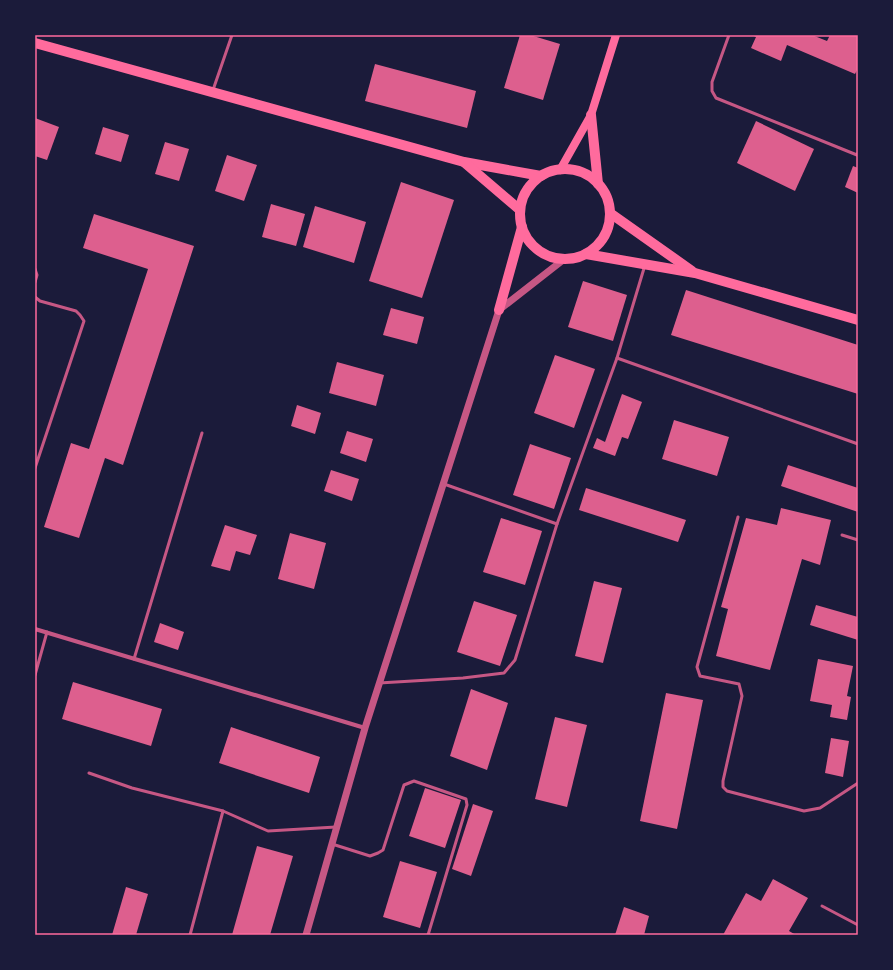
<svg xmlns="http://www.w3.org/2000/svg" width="893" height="970" font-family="'Golos Text',sans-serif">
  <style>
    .building { fill: #dd5f8e }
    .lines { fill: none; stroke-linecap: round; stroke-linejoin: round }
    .service { stroke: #c65784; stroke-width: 3 }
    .minor { stroke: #c65784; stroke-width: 4 }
    .tertiary { stroke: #c65784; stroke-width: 7 }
    .secondary { stroke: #ff6b9d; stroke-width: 8 }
    .primary { stroke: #ff6b9d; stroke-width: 10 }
    .neatline { fill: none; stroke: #ff6b9d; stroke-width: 1.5 }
  </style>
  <rect width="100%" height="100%" fill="#1b1b3a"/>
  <g class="building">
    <polygon points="520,35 530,35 560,44 543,100 504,88"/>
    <polygon points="752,35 812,35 827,41 830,35 858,35 858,68 855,74 787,45 781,61 751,48 756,37"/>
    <polygon points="375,64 476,91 467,128 365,101"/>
    <polygon points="35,118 59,127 47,160 35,156"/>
    <polygon points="756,121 814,149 795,191 737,163"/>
    <polygon points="103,127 129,135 121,162 95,154"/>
    <polygon points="165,142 189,149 179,181 155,174"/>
    <polygon points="227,155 257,165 244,201 215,191"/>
    <polygon points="853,166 858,168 858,193 845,187"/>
    <polygon points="401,182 454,200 422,298 369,281"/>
    <polygon points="271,204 305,214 296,246 262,237"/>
    <polygon points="315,206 366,222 354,263 303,247"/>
    <polygon points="94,214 194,246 123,465 105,458 79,538 44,527 71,443 89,449 148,269 83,248"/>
    <polygon points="583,281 627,295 613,341 568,327"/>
    <polygon points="686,290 858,345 858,394 671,335"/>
    <polygon points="391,308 424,317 417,344 383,335"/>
    <polygon points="555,355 595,369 574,428 534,413"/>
    <polygon points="337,362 384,375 376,406 329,393"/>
    <polygon points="622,394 642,402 628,439 622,437 615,456 593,448 597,438 605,442"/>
    <polygon points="297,405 321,413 315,434 291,426"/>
    <polygon points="674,420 729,437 717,476 662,459"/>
    <polygon points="347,431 373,439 366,462 340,453"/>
    <polygon points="530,444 571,458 554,509 513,495"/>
    <polygon points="788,465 858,488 858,512 781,486"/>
    <polygon points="331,470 359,479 352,501 324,491"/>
    <polygon points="586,488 686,520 678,542 579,510"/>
    <polygon points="781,508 831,520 820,565 802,559 770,670 716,656 728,609 721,607 746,518 777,525"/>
    <polygon points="501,518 542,531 525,585 483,572"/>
    <polygon points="225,525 257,535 250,555 236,551 230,571 211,566"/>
    <polygon points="290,533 326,543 314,589 278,579"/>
    <polygon points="594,581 622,588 603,663 575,656"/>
    <polygon points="474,601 517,615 500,666 457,652"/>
    <polygon points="816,605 858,617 858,640 810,625"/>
    <polygon points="160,623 184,632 178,650 154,642"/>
    <polygon points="818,659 853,666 847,696 851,697 847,720 830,717 832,705 810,701"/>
    <polygon points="73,682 162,709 151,746 62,719"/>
    <polygon points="471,689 508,703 487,770 450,756"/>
    <polygon points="666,693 703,700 677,829 640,821"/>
    <polygon points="555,717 587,725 567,807 535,799"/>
    <polygon points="231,727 320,757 309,793 219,763"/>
    <polygon points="831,738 849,741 843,777 825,773"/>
    <polygon points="425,788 461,800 445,848 409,836"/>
    <polygon points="473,804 493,811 471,876 452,869"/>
    <polygon points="257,846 293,856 270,935 232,935"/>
    <polygon points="400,861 437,872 420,928 383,917"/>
    <polygon points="773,879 808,898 789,931 796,935 723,935 746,893 761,901"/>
    <polygon points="126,887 148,894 136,935 112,935"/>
    <polygon points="624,907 649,916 644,935 615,935"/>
  </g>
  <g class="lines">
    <g class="service">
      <polyline points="729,35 712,82 712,91 716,98 857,155 858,153"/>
      <polyline points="213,90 232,35"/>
      <polyline points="35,269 37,275 35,282"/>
      <polyline points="35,297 40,301 76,311 80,315 84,321 35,468"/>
      <polyline points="617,358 858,444"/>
      <polyline points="444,484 557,524"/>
      <polyline points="738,517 697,667 700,676 739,684 742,696 723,781 723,787 727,791 804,811 820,808 858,783"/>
      <polyline points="842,535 858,540"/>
      <polyline points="134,659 202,433"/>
      <polyline points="35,675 47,632"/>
      <polyline points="379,683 463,678 504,673 515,660 557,524 617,358 645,265"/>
      <polyline points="89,773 132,788 223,811 268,831 336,827"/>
      <polyline points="332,844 370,856 378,853 383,850 404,785 414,781 466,799 467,805 428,935"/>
      <polyline points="822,906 858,925"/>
      <polyline points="190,935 223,811"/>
    </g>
    <polyline class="minor" points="35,629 365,728"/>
    <polyline class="tertiary" points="306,935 365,728 499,310 563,260"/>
    <polyline class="secondary" points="560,170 591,115 616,35"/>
    <g class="primary">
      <polyline points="35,43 464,162 541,176"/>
      <polyline points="591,115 598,184"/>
      <polyline points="465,163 520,210"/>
      <circle cx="565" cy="214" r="45"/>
      <polyline points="610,213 692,271"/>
      <polyline points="586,254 695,273 858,320"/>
      <polyline points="499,310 522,227"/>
    </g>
  </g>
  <rect width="893" height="970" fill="none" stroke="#1b1b3a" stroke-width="72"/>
  <rect x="36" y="36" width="821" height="898" class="neatline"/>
</svg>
